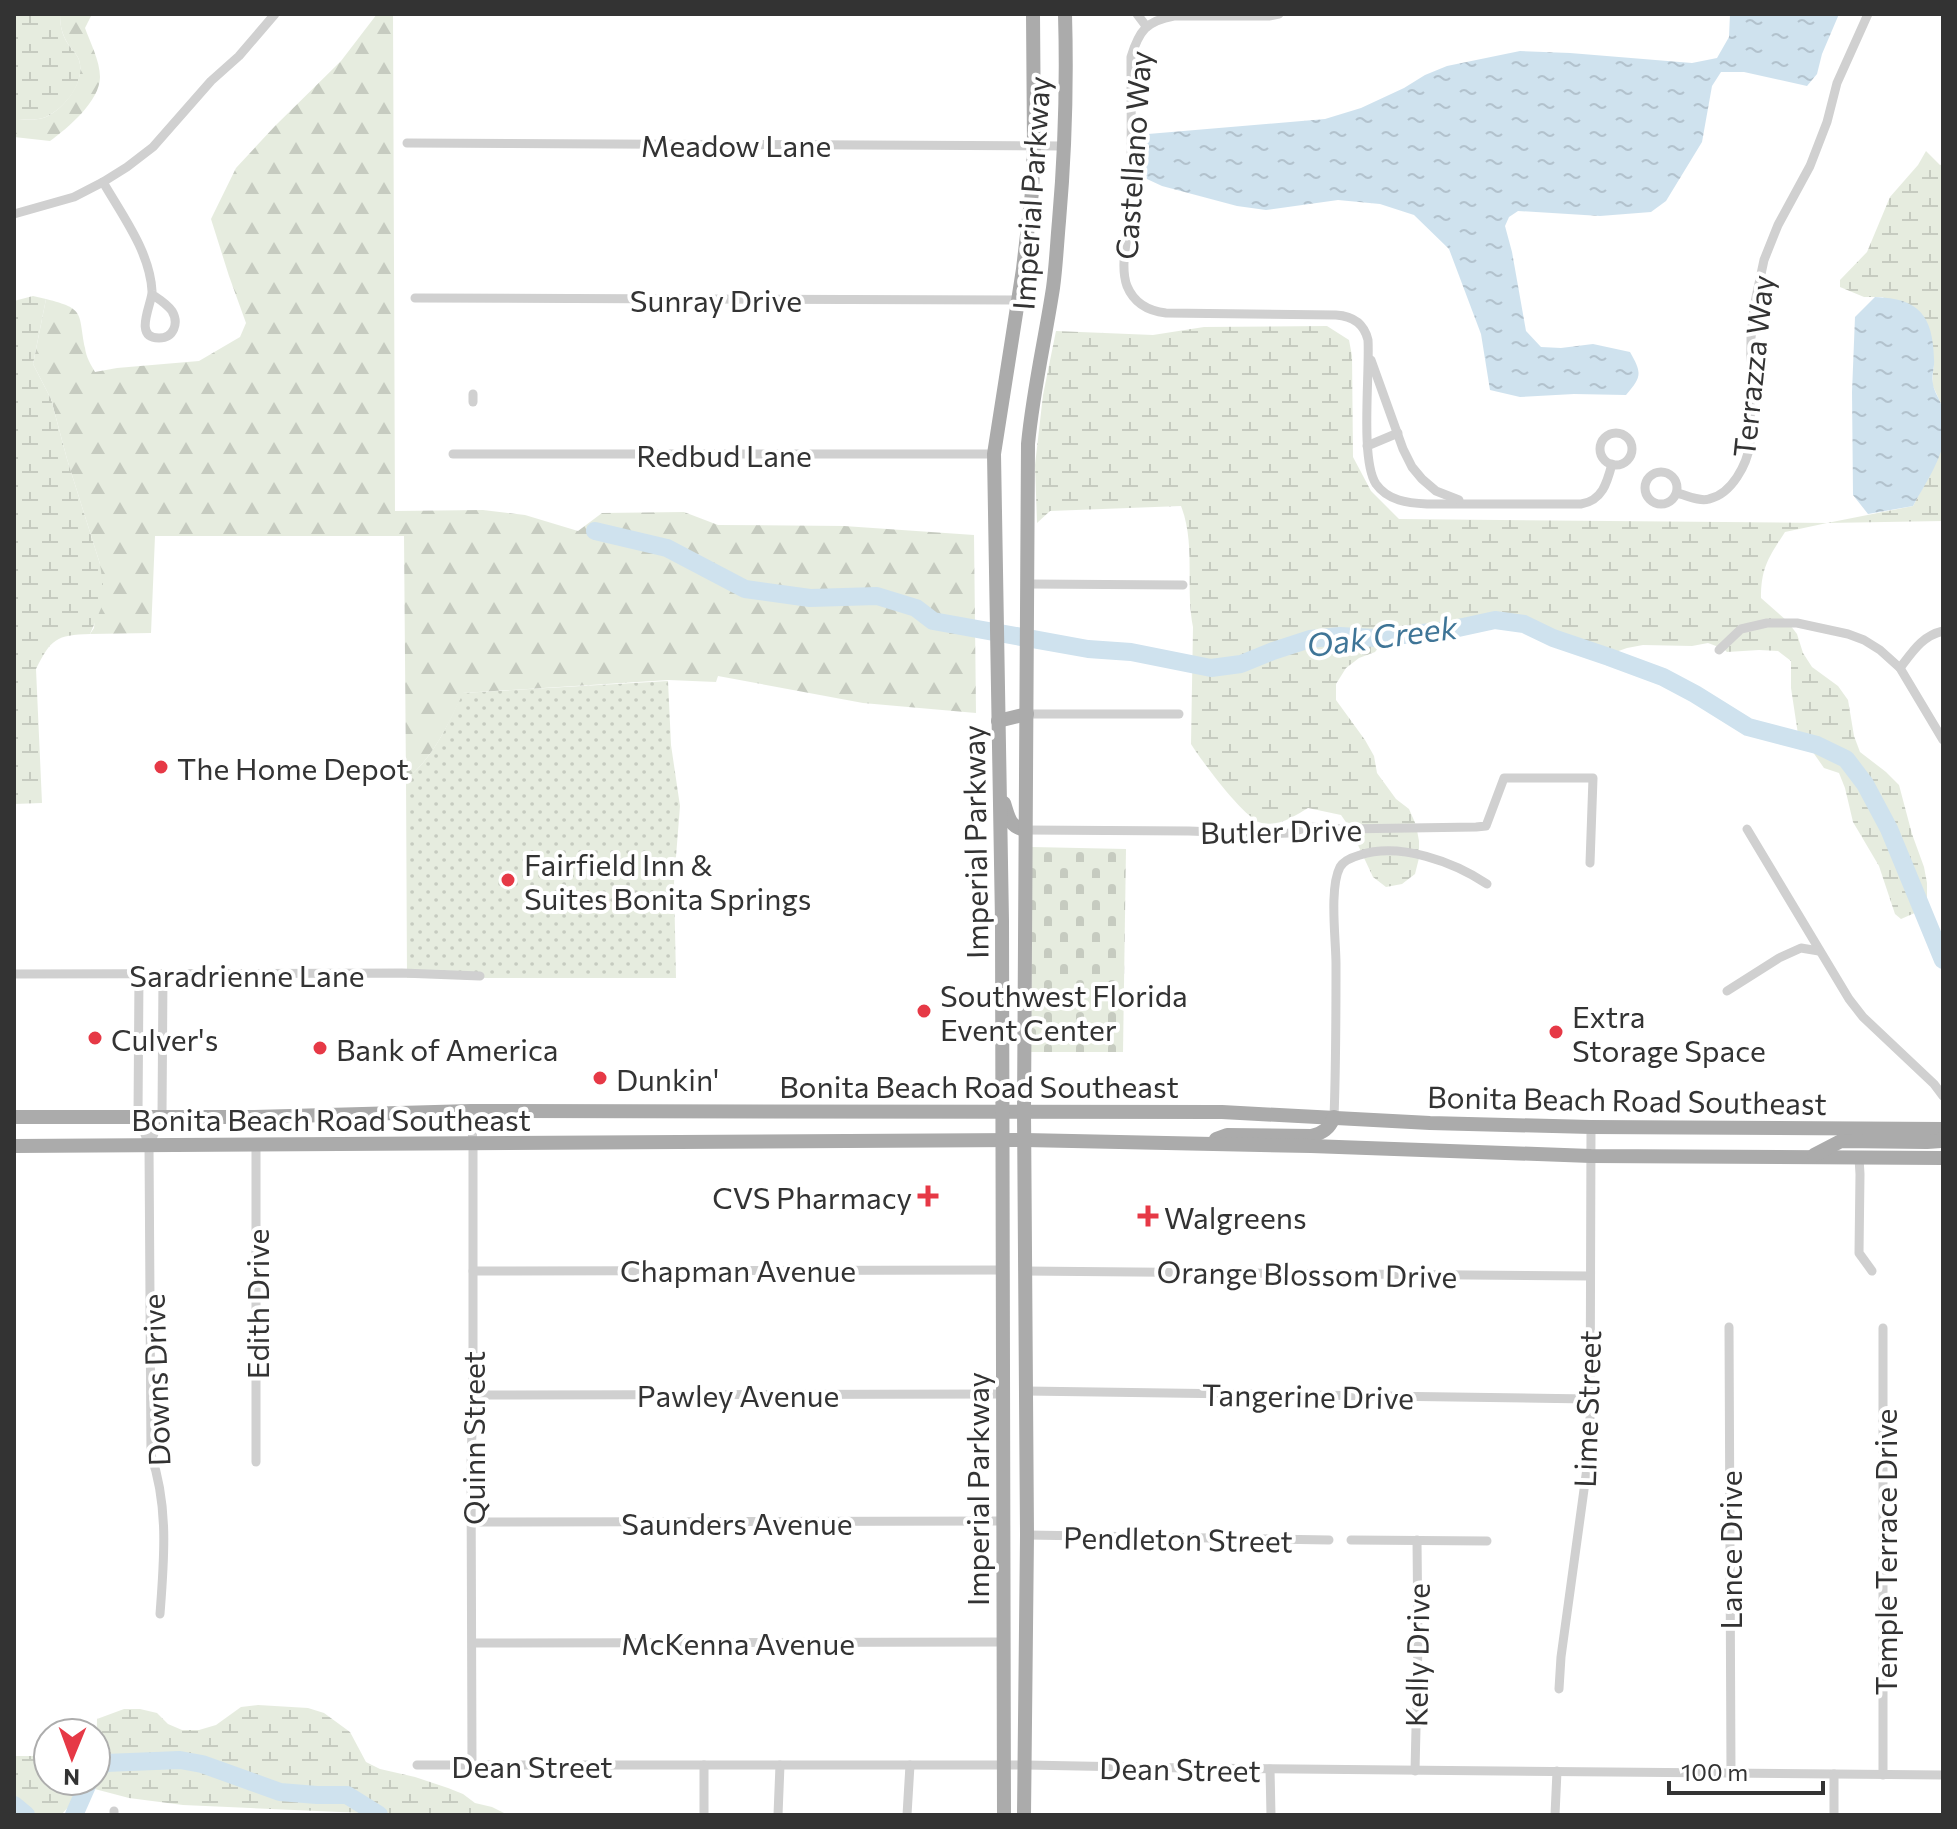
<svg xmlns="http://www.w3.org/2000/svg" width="1957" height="1829" font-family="Commissioner,sans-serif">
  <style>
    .grass { fill: url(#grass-dots) }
    .forest { fill: url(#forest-firs) }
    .wetland { fill: url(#wetland-marsh) }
    .cemetery { fill: url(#cemetery-stones) }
    .water { fill: url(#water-ripples) }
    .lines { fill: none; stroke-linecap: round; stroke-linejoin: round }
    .river { stroke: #cfe2ee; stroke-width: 18 }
    .street { stroke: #d0d0d0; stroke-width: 9 }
    .primary { stroke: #ababab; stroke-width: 14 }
    .poi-dot { fill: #e63946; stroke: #fff; stroke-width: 3 }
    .labels { text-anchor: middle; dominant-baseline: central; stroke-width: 8; stroke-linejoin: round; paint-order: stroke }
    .street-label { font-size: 30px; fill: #333; stroke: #fff }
    .poi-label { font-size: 30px; fill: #333; stroke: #fff; text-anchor: start }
    .water-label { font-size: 32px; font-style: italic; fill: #3f7597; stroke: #fff }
  </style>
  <defs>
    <pattern id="grass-dots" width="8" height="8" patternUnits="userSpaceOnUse" patternTransform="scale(2)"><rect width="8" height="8" fill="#e6ecdf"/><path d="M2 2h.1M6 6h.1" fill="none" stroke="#c6cbc0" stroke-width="1.8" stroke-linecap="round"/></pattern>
    <pattern id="forest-firs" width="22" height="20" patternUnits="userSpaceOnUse" patternTransform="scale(2)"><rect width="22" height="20" fill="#e6ecdf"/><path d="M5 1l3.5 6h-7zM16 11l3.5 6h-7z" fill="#c6cbc0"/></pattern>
    <pattern id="wetland-marsh" width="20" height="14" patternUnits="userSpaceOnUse" patternTransform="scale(2)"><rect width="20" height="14" fill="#e6ecdf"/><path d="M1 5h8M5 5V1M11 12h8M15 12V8" fill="none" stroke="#c6cbc0"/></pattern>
    <pattern id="cemetery-stones" width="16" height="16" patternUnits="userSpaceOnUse" patternTransform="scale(2)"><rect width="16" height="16" fill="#e6ecdf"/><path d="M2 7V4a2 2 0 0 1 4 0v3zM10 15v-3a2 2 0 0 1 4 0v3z" fill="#c6cbc0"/></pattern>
    <pattern id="water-ripples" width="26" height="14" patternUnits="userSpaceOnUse" patternTransform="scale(2)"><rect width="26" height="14" fill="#cfe2ee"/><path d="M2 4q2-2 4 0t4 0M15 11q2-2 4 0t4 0" fill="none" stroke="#b2c2cd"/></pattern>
  </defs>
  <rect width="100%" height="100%" fill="#fff"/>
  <path class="grass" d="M 668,681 L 671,745 L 680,806 L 674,882 L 676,978 L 407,978 L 406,779 C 432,760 450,722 462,693 Z"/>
  <g class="forest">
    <path d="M 60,14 L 92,14 L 85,28 C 90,42 100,61 100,77 C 100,101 68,128 50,141 L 14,137 L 14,119 C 24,119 36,121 46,117 C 64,109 86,81 79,60 C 77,54 72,50 68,44 C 62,34 60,26 60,14 Z"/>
    <path d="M 377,14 L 393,14 L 395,511 L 483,510 L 525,515 L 578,531 L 602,513 L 684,512 L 718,525 L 844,526 L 974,535 L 976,713 L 863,703 L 718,676 L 716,682 L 669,680 L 463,693 C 450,722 432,760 406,779 L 404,536 L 155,536 L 151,633 L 90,634 L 94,628 L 100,564 L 67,459 L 51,399 L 33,364 L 46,299 C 86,309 78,313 85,348 C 86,357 91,365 95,372 L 117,368 L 199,361 L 240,337 L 246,323 L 229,276 L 211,219 L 236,168 L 275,126 L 341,61 Z"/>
  </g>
  <g class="wetland">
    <path d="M 14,14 L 60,14 C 60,25 62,35 68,44 C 72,50 77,54 79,60 C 86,82 65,108 46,117 C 36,121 24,119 14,119 Z"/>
    <polygon points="1926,151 1940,165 1943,164 1943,408 1932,384 1934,363 1883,297 1864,297 1840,287 1840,280 1867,252 1890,197 1918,165"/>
    <path d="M 33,296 L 46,299 L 33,364 L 51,399 L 67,459 L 100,564 L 105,599 L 90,634 C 56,635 51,639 36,669 L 42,803 L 14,804 L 14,301 Z"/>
    <path d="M 1327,326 L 1349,340 L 1352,356 L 1353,457 L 1371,491 L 1399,519 L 1827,523 L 1913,506 L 1933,468 L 1943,443 L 1943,521 L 1827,523 L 1785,532 C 1769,557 1761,567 1761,598 L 1787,621 L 1797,634 L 1803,653 L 1812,667 L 1838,686 L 1848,700 L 1854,736 L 1860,752 L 1886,772 L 1899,785 L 1912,834 L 1924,867 L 1927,883 L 1927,899 L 1917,912 L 1901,919 L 1895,914 L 1879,866 L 1853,822 L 1845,788 L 1839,773 L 1824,768 L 1808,745 L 1799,741 L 1791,688 L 1791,661 L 1778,651 L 1759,650 L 1727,652 L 1724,649 L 1708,643 L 1692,646 L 1643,645 L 1627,648 L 1610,654 L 1594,654 L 1578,651 L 1529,631 L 1516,627 L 1473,627 L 1402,632 L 1385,639 L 1375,652 L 1359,658 L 1346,668 L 1336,684 L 1336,700 L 1365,740 L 1374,756 L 1377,773 L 1396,799 L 1409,809 L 1416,825 L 1419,841 L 1419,858 L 1415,874 L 1402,884 L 1386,887 L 1373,877 L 1350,828 L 1341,815 L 1308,808 C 1295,816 1278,827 1262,823 C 1245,820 1201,760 1191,744 L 1193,627 C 1185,587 1196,544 1181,506 L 1050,511 L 1037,523 L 1035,465 L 1043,395 L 1056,331 L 1153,335 L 1204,327 Z"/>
    <polygon points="258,1705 308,1708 324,1713 350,1732 366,1762 380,1769 415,1777 448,1788 463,1794 475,1803 492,1807 508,1815 366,1815 363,1813 183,1805 129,1798 91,1788 72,1803 61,1815 14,1815 14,1756 48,1756 48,1781 96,1781 97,1719 124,1709 140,1709 157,1713 168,1724 182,1730 199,1730 216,1725 241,1707"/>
  </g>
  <polygon class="cemetery" points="1032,847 1126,849 1123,1052 1031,1052"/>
  <g class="water">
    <path d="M 1730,14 L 1839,14 L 1822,54 L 1817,74 L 1807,86 L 1744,72 L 1721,72 L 1712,86 L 1702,142 L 1666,201 L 1651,212 L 1600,216 L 1518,211 L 1509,217 L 1505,226 L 1512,252 L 1526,331 L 1541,347 L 1561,348 L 1593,344 L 1630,352 C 1642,373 1642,377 1626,395 L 1574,394 L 1520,397 L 1490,390 L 1481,334 L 1449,249 L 1414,215 L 1380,204 L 1338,200 L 1266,210 L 1237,206 L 1162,186 L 1134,173 L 1133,147 L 1148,134 L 1325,119 L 1361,108 L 1404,88 L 1425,75 L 1447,66 L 1520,51 L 1570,53 L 1692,63 L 1717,58 L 1729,37 Z"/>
    <path d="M 1875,297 C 1919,298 1933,316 1934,359 C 1935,367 1931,376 1933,384 C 1934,392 1940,399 1942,407 C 1945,413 1944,437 1943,444 C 1938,466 1923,487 1913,506 L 1868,514 L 1853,495 L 1852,392 L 1855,317 Z"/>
  </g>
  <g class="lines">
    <g class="river">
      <polyline points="595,531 667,548 745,589 810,598 877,596 916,608 933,621 1088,649 1131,652 1211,668 1241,664 1273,651 1310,639 1340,636 1376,638 1449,630 1495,620 1524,624 1553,638 1609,657 1663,677 1695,694 1748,727 1817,745 1846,759 1865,784 1889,829 1943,960"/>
      <polyline points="96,1772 105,1763 180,1760 202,1764 280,1792 317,1795 347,1795 379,1815"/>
      <polyline points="14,1805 26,1815"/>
      <polyline points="74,1815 89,1781"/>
    </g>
    <g class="street">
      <polyline points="1137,14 1146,26"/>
      <path d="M 1279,14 L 1269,16 L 1174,16 C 1146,21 1139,31 1131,57 C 1131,109 1132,161 1130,212 C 1129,235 1119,264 1127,286 C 1134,303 1148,311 1166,313 L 1336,315 C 1352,316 1364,323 1368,340 C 1370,373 1360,460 1376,484 C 1388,501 1408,503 1427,504 L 1581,504 C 1602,501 1607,483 1612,464"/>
      <polyline points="407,143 1065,146"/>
      <path d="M 103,182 C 122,215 150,252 152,291 C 153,302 132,338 159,338 C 174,338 179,323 172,311 C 167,304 159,299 153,295"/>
      <polyline points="14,214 74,197 103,182 127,167 153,147 211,81 239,56 275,14"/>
      <polyline points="415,298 1017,300"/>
      <polyline points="1371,360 1403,449 1412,467 1422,479 1436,491 1459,500"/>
      <polyline points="473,394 473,402"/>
      <circle cx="1616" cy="449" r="16"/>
      <polyline points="1367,446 1398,433"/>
      <polyline points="453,454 994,454"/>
      <circle cx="1661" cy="488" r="16"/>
      <path d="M 1677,493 C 1686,495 1699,502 1709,499 C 1732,494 1747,464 1750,444 L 1751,338 L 1754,307 L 1764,260 L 1778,225 L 1810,166 L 1827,122 L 1837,83 L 1868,14"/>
      <polyline points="1029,584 1183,585"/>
      <polyline points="1719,650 1741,629 1767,623 1797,623 1848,634 1864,640 1880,650 1900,668 1943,740"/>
      <path d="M 1900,668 C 1913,651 1922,636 1943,631"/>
      <polyline points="1027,714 1179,714"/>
      <polyline points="1747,829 1849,999 1863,1017 1934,1084 1943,1096"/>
      <polyline points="1025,830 1189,831 1266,834 1289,833 1308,827 1343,829 1476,827 1486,826 1504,778 1593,778 1590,863"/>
      <polyline points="14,974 402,973 480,976"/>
      <path d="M 139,974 L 138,1116 L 149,1145 L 151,1455 C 169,1506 164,1561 160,1614"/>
      <polyline points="1727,991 1779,958 1801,948 1819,951"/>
      <polyline points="471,1111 473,1144 473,1395 471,1465 472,1765"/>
      <path d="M 1334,1117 C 1336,1066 1336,1015 1336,964 C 1336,940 1329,888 1340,867 C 1344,860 1353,857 1360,855 C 1400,842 1454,862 1487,884"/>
      <polyline points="149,1145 162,1116 163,974"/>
      <polyline points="1859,1158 1860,1174 1859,1253 1872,1271"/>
      <polyline points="473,1271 1003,1270"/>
      <polyline points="1025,1271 1590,1276"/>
      <polyline points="1729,1327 1731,1773"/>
      <polyline points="1883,1328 1883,1775"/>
      <polyline points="1026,1391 1589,1399"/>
      <polyline points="473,1395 1002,1394"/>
      <polyline points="256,1462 256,1145"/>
      <polyline points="471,1522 1002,1521"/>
      <polyline points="1027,1535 1329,1540"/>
      <polyline points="1351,1540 1487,1541"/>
      <polyline points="473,1643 1003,1642"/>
      <polyline points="1559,1689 1561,1657 1590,1446 1591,1127"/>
      <polyline points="417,1765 1026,1765 1185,1768 1943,1775"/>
      <polyline points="704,1765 704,1815"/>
      <polyline points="1270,1769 1271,1815"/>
      <polyline points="1415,1771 1418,1643 1417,1540"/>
      <polyline points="114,1815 114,1811"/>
      <polyline points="778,1815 780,1765"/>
      <polyline points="907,1815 910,1765"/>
      <polyline points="1555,1815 1557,1771"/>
      <polyline points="1834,1815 1834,1774"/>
    </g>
    <g class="primary">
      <polyline points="998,721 1027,714"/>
      <path d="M 1004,803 C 1009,818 1009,826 1025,830"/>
      <polyline points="14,1117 254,1117 471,1111 1222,1112 1430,1123 1591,1127 1943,1129"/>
      <path d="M 1216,1139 L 1227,1135 L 1311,1136 C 1323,1133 1329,1129 1334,1117"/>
      <polyline points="14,1146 1025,1140 1311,1146 1591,1156 1943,1158"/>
      <polyline points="1814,1155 1841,1141 1927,1142 1941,1141 1943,1138"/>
      <polyline points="1004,1815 1002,921 994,454 1023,269 1032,192 1034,145 1033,14"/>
      <path d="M 1024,1815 L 1027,1535 L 1024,1111 L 1028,444 C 1033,391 1045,340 1053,288 C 1056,266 1057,243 1059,221 C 1065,152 1067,83 1065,14"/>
    </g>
  </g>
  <g class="poi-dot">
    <circle cx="161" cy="767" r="8"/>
    <circle cx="508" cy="880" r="8"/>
    <circle cx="924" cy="1011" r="8"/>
    <circle cx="1556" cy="1032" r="8"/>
    <circle cx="95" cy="1038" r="8"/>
    <circle cx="320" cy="1048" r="8"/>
    <circle cx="600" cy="1078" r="8"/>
    <path d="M924 1184h8v8h8v8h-8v8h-8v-8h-8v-8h8z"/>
    <path d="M1144 1204h8v8h8v8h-8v8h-8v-8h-8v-8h8z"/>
  </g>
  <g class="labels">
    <g class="street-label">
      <text x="736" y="144">Meadow Lane</text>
      <text transform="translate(1132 155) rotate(-86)">Castellano Way</text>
      <text transform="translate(1030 193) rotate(-86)">Imperial Parkway</text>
      <text x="716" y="299">Sunray Drive</text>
      <text transform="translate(1752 366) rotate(-84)">Terrazza Way</text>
      <text x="724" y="454">Redbud Lane</text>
      <text transform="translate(1281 830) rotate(-1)">Butler Drive</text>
      <text transform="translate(974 842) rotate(-91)">Imperial Parkway</text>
      <text x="247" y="974">Saradrienne Lane</text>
      <text x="979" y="1085">Bonita Beach Road Southeast</text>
      <text transform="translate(1627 1099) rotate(1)">Bonita Beach Road Southeast</text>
      <text x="331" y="1118">Bonita Beach Road Southeast</text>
      <text x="738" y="1269">Chapman Avenue</text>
      <text transform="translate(1307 1273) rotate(1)">Orange Blossom Drive</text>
      <text transform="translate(256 1304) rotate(-90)">Edith Drive</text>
      <text transform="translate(155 1380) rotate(-92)">Downs Drive</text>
      <text x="738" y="1394">Pawley Avenue</text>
      <text transform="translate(1308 1395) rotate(1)">Tangerine Drive</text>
      <text transform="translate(1586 1409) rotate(-88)">Lime Street</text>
      <text transform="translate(472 1438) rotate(-90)">Quinn Street</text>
      <text transform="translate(976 1489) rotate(-90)">Imperial Parkway</text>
      <text x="737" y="1522">Saunders Avenue</text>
      <text transform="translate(1178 1538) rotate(1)">Pendleton Street</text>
      <text transform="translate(1729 1550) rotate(-90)">Lance Drive</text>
      <text transform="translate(1884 1552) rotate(-90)">Temple Terrace Drive</text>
      <text x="738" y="1642">McKenna Avenue</text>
      <text transform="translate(1416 1655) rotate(-89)">Kelly Drive</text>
      <text x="532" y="1765">Dean Street</text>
      <text transform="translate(1180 1768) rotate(1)">Dean Street</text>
    </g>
    <g class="poi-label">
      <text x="177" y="767">The Home Depot</text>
      <text x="524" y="863">Fairfield Inn &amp;<tspan x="524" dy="34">Suites Bonita Springs</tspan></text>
      <text x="940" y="994">Southwest Florida<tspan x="940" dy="34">Event Center</tspan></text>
      <text x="1572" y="1015">Extra<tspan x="1572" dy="34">Storage Space</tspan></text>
      <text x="111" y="1038">Culver's</text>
      <text x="336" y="1048">Bank of America</text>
      <text x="616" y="1078">Dunkin'</text>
      <text x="912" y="1196" text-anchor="end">CVS Pharmacy</text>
      <text x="1164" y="1216">Walgreens</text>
    </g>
    <g class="water-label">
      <text transform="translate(1382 635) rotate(-7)">Oak Creek</text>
    </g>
  </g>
  <rect width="1957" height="1829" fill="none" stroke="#333333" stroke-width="32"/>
  <g transform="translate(72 1757) rotate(181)"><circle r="38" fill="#ffffff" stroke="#adadad" stroke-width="2"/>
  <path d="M0-6L14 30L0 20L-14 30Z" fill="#e63946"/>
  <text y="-12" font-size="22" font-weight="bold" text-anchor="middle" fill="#333333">N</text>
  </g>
  <path d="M1669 1781v12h154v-12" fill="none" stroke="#333333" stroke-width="4"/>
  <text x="1681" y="1781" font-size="24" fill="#333333" stroke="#ffffff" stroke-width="6" paint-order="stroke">100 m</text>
</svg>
